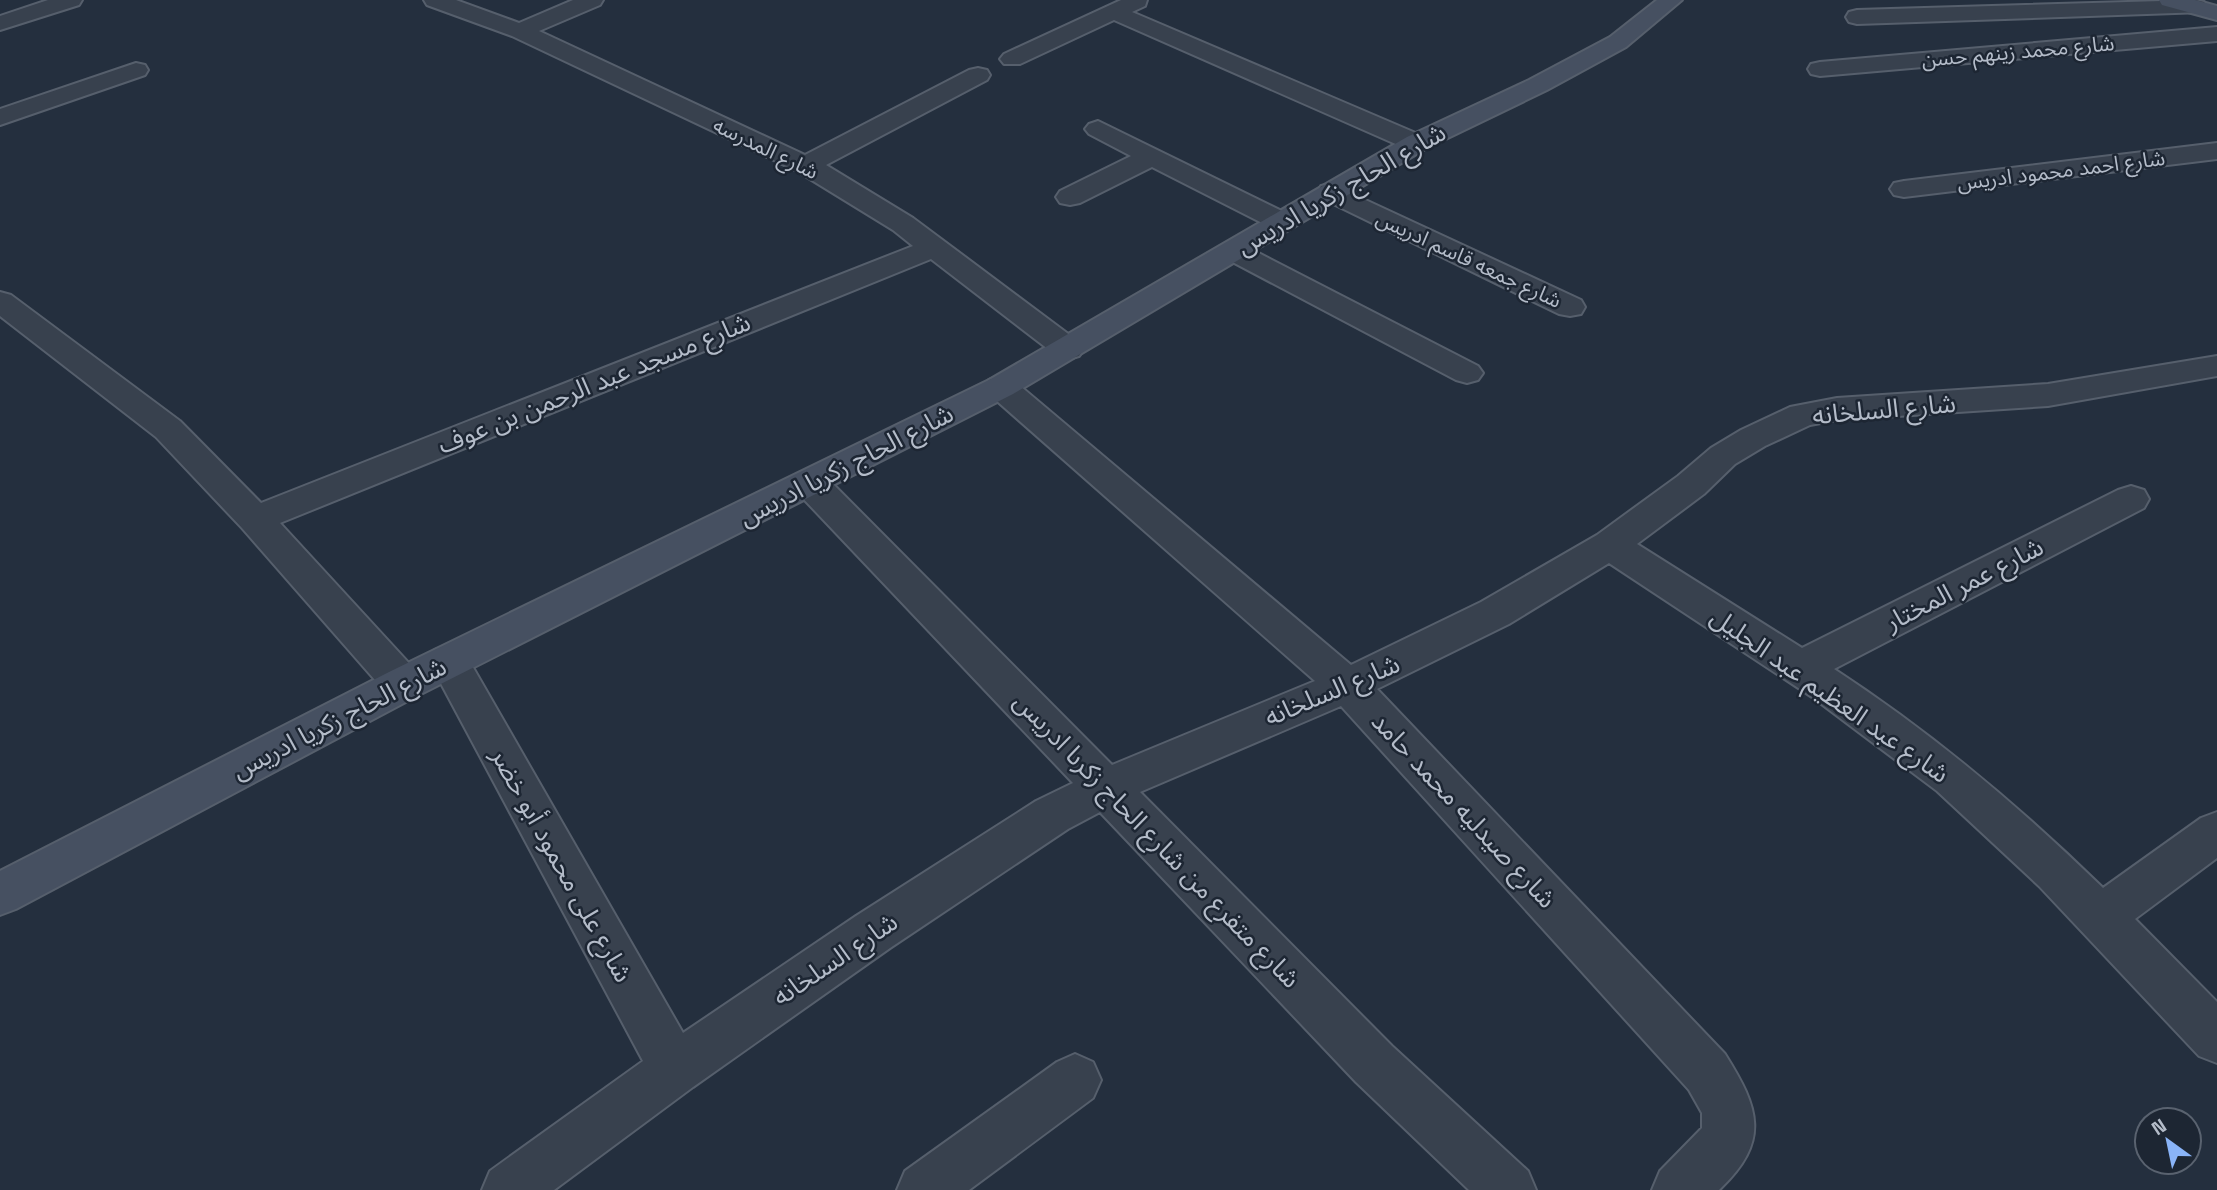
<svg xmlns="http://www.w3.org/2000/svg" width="2217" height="1190" font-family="'Space Grotesk','Noto Sans Arabic',sans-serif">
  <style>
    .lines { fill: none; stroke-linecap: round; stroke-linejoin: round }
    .street-casing { stroke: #565f6c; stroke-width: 4 }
    .secondary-casing { stroke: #565f6c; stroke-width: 4 }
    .street { fill: #38414e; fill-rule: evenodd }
    .secondary { fill: #465061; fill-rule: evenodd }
    .labels { text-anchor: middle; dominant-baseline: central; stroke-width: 5; stroke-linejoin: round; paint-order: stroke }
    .far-street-label { font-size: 21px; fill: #b4bcc9; stroke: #1d2633 }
    .street-label { font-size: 26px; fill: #b4bcc9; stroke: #1d2633 }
  </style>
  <rect width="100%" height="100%" fill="#242f3e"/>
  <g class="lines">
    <defs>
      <g id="street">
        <polygon points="48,0 82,0 79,5 0,30 0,16"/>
        <polygon points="424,0 456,0 519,23 573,0 603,0 600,5 539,31 805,155 969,70 978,68 987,70 990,75 987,80 826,165 913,218 1079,342 1084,349 1079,356 1068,359 1057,356 931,259 280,523 417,672 423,684 417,696 403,700 389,696 242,528 156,437 0,316 0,292 11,295 180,421 261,503 913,246 893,230 797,171 512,36 427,5"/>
        <polygon points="1121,0 1147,0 1145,6 1132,12 1425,137 1429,143 1425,149 1416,151 1407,149 1114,20 1020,64 1004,64 1000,59 1004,54"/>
        <polygon points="2196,0 2204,2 2207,7 2204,12 1857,24 1849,22 1846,17 1849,12 1857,10"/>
        <polygon points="2217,27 2217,41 1820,76 1811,74 1808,69 1811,64 1820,62"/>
        <polygon points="136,63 145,65 148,70 145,75 0,125 0,109"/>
        <polygon points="1098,121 1292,216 1296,222 1292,228 1282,230 1272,228 1152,167 1080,203 1070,205 1060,203 1056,197 1060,191 1131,156 1089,134 1085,129 1089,124"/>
        <polygon points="2217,143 2217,159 1904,197 1894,195 1890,189 1894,183 1904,181"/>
        <polygon points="1331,184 1581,300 1585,307 1581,314 1570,316 1559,314 1321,198 1317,192 1321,186"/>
        <polygon points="1233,242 1243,245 1478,366 1483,373 1478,380 1467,383 1456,380 1223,257 1218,251 1223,245"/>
        <path d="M 2217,356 L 2217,376 L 2048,406 L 1837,420 L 1810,425 L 1765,446 L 1735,464 L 1704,494 L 1637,544 L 1802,648 L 2118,490 L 2131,486 L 2144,490 L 2149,499 L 2144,508 L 1834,669 C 1932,733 2019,806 2103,888 L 2201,818 L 2217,812 L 2217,858 L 2135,919 L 2217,1002 L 2217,1063 L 2199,1056 L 2039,886 L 1937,791 L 1812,697 L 1609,563 L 1509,624 L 1377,689 L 1725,1054 C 1759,1108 1771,1141 1719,1190 L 1652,1190 L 1660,1171 L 1702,1128 L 1702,1113 L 1689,1090 L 1341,706 L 1140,792 L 1392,1046 L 1528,1171 L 1536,1190 L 1469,1190 L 1356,1082 L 1100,812 L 1068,829 L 890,948 L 693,1087 L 554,1190 L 482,1190 L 490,1171 L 643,1061 L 429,661 L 435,650 L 449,645 L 463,650 L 683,1033 L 856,916 L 1036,801 L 1073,783 L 797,492 L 792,483 L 797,474 L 810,471 L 823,474 L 1112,765 L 1315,681 L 989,394 L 985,387 L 989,380 L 1001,376 L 1013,380 L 1351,665 L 1481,602 L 1597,535 L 1678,476 L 1711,448 L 1741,430 L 1790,407 L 1837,398 L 2048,384 Z"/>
        <polygon points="1075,1054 1093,1062 1101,1080 1093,1098 969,1190 897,1190 905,1171 1057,1062"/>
      </g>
      <g id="secondary">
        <polygon points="1657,0 1682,0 1626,47 1547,90 1425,149 1013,394 417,696 16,909 0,915 0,871 389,672 989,380 1407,137 1529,80 1610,37"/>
        <polygon points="2159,0 2195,0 2217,6 2217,20 2162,5"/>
      </g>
    </defs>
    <use href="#street" class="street-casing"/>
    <use href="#secondary" class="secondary-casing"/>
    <use href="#street" class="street"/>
    <use href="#secondary" class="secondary"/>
  </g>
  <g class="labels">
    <g class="far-street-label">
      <text transform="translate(2018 51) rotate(-5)">شارع محمد زينهم حسن</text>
      <text transform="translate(766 148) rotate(26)">شارع المدرسه</text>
      <text transform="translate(2061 170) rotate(-7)">شارع احمد محمود ادريس</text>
      <text transform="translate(1469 259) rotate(25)">شارع جمعه قاسم ادريس</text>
    </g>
    <g class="street-label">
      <text transform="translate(1341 189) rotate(-30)">شارع الحاج زكريا ادريس</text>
      <text transform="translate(594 383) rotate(-22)">شارع مسجد عبد الرحمن بن عوف</text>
      <text transform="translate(1884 409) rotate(-5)">شارع السلخانه</text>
      <text transform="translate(846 465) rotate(-27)">شارع الحاج زكريا ادريس</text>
      <text transform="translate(1964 584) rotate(-27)">شارع عمر المختار</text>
      <text transform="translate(1332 690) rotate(-23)">شارع السلخانه</text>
      <text transform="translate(1830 695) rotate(35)">شارع عبد العظيم عبد الجليل</text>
      <text transform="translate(339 718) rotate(-27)">شارع الحاج زكريا ادريس</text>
      <text transform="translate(1464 810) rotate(47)">شارع صيدليه محمد حامد</text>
      <text transform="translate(1157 840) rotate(46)">شارع متفرع من شارع الحاج زكرىا ادريس</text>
      <text transform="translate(562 865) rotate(61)">شارع على محمود أبو خضر</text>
      <text transform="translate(835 959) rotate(-34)">شارع السلخانه</text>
    </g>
  </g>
  <g transform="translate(2168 1141) rotate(327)"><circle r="33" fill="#1d2633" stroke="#59626f" stroke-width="2"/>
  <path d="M0-5L12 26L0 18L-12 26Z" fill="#8ab4f8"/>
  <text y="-10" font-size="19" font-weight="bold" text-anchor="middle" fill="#b4bcc9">N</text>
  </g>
</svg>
